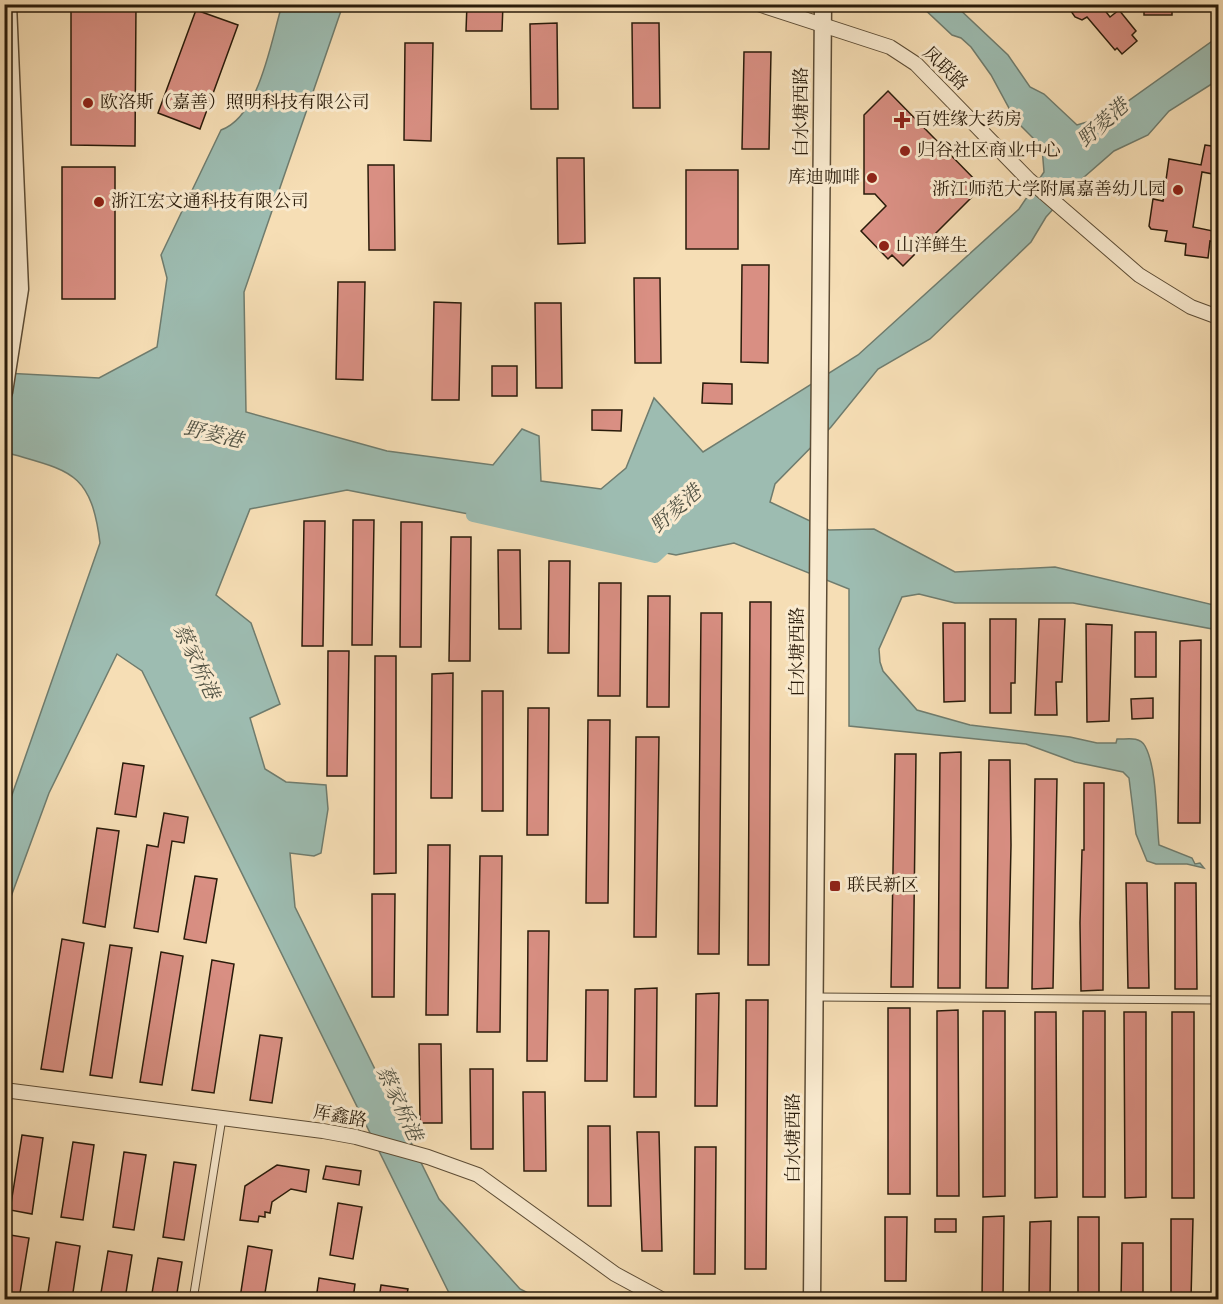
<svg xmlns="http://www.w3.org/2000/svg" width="1223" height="1304" font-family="'Old Standard TT','Noto Serif SC',serif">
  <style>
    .water { fill: #9dbcb1; stroke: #6f7c6e; stroke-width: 1.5 }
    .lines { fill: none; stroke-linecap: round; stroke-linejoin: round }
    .canal { stroke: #9dbcb1; stroke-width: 14 }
    .building { fill: #d98f83; stroke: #291b0a; stroke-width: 1.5 }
    .service-casing { stroke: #5c4c35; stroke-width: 9 }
    .minor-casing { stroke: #5c4c35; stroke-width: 16 }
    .tertiary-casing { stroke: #5c4c35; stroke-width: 19 }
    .service { stroke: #f9eacf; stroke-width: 7 }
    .minor { stroke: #f9eacf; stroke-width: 14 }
    .tertiary { stroke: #f9eacf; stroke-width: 16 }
    .poi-dot { fill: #8f2418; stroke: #f9eacf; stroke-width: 2 }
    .labels { text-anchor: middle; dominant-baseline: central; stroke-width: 6; stroke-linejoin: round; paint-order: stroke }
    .street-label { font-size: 18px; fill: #291b0a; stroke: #f9eacf }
    .poi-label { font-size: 18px; fill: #291b0a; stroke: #f9eacf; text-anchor: start }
    .water-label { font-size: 20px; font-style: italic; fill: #525344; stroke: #f9eacf }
  </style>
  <rect width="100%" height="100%" fill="#f6deb5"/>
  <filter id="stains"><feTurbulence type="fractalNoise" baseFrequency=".00333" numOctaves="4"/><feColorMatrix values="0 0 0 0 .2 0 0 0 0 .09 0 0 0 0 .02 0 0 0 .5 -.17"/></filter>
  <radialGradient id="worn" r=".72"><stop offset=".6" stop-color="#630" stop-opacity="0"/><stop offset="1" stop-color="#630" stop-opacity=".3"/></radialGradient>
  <path class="water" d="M 282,5 L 343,5 L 244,292 L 246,412 L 387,451 L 493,465 L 522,429 L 539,436 L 541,481 L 601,489 L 626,468 L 654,398 L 703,452 L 858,355 L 1019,209 L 1044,172 L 1042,147 L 1016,121 L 991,75 L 971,47 L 961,38 L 952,35 L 920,5 L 955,5 L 1008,55 L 1030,87 L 1044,94 L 1077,125 L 1107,116 L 1218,37 L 1218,80 L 1169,111 L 1148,135 L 1114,151 L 1075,185 L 1046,217 L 1031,242 L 930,339 L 878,369 L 831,427 L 775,484 L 770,502 L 829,530 L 874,529 L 955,572 L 1055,567 L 1218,606 L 1218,630 L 1073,603 L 955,603 L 919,594 L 902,597 L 879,649 L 880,662 L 883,671 L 917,710 L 970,725 L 1070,737 L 1097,743 L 1116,743 L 1117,739 C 1124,740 1139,735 1145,746 C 1157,768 1156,815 1159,845 L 1192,858 L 1195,864 L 1200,863 L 1204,868 L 1187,864 L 1156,864 L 1147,861 L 1136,834 L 1129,778 L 1123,772 L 1075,762 L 1026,744 L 849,726 L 849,589 L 734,543 L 676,555 L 347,490 L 250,509 L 216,595 L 251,623 L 280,704 L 250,718 L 265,769 L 286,782 L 326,785 L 328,809 L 321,853 L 314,856 L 290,853 L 295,907 L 439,1199 L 520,1289 L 540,1299 L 452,1299 L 142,671 L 117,654 L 49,793 L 5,913 L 5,815 L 100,543 C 91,469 68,471 5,452 L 5,373 L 99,378 L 157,347 L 167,278 L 161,255 L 221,130 C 260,116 271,40 282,5 Z"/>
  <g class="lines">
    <polyline class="canal" points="473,515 655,556 671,541"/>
  </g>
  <g class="building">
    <polygon points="71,4 136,4 135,146 71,145"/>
    <polygon points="467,4 503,4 502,31 466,31"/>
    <polygon points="1066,4 1100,4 1110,17 1119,10 1136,31 1132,35 1137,41 1122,54 1117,48 1115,50 1087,17 1082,20 1075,17"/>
    <rect x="1144" y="4" width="28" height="11"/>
    <polygon points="196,10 238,25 200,129 158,113"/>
    <polygon points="557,23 558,109 531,109 530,24"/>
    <polygon points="632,23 659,23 660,108 633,108"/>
    <polygon points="405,43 433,43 431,141 404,140"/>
    <polygon points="744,52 771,52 769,149 742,149"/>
    <polygon points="888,91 982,187 903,266 892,255 888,259 861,231 886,206 875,194 864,194 864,115"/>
    <polygon points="1205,145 1218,147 1218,175 1202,172 1193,227 1218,232 1218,243 1210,241 1208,258 1185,255 1186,244 1165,241 1167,231 1151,229 1149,226 1153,199 1163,201 1169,159 1201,165"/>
    <polygon points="557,158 584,158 585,243 558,244"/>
    <polygon points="368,165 394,165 395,250 369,250"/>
    <rect x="62" y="167" width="53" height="132"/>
    <rect x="686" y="170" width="52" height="79"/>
    <polygon points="742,265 769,265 768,363 741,362"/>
    <polygon points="634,278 660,278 661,363 635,363"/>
    <polygon points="338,282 365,282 363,380 336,379"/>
    <polygon points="434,302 461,303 459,400 432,400"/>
    <polygon points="535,303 561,303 562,388 536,388"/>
    <rect x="492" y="366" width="25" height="30"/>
    <polygon points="703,383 732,384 732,404 702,403"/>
    <polygon points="592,410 622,410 621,431 592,430"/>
    <polygon points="353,520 374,520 372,645 352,645"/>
    <polygon points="304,521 325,521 323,646 302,646"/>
    <polygon points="401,522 422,522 421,647 400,647"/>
    <polygon points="451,537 471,537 470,661 449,661"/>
    <polygon points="498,550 520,550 521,629 499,629"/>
    <polygon points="549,561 570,561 569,653 548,653"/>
    <polygon points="599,583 621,583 620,696 598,696"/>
    <polygon points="648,596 670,596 669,707 647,707"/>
    <polygon points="750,602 771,602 769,965 748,965"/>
    <polygon points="701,613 722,613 719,954 698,954"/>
    <polygon points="990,619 1016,619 1015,683 1011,683 1011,713 990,713"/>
    <polygon points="1039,619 1065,619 1062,682 1056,682 1057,715 1035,715"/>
    <polygon points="943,623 965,623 965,701 944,702"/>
    <polygon points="1086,624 1112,625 1109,721 1087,722"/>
    <rect x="1135" y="632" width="21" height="45"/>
    <polygon points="1201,640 1200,823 1178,823 1180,641"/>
    <polygon points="328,651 349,651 347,776 327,776"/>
    <polygon points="375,656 396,656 396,873 374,874"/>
    <polygon points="453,673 452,798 431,798 432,674"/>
    <rect x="482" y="691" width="21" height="120"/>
    <polygon points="1153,698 1153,718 1132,719 1131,699"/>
    <polygon points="528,708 549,708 548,835 527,835"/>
    <polygon points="588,720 610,720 608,903 586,903"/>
    <polygon points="636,737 659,737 656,937 634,937"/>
    <polygon points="961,752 960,988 938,988 940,753"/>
    <polygon points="895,754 916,754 913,987 891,987"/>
    <polygon points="989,760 1010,760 1011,845 1008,988 986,988"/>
    <polygon points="123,763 144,766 136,817 115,814"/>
    <polygon points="1035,779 1057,779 1053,988 1032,989"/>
    <polygon points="1084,783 1104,783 1103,990 1081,991 1080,923 1082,850 1084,850"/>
    <polygon points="164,813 188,817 184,843 172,841 158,932 134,928 147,845 158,847"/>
    <polygon points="97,828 119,831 105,927 83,923"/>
    <polygon points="428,845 450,845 448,1015 426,1015"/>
    <polygon points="480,856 502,856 500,1032 477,1032"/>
    <polygon points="195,876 217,879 206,943 184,939"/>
    <polygon points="1126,883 1147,883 1149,988 1128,988"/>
    <polygon points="1175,883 1196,883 1197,989 1175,989"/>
    <polygon points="372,894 395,894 394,997 372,997"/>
    <polygon points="528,931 549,931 547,1061 527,1061"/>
    <polygon points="62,939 84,943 63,1072 41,1069"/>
    <polygon points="110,945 132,948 112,1078 90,1075"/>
    <polygon points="161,952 183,956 162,1085 140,1082"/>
    <polygon points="212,960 234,964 214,1093 192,1090"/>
    <polygon points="657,988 656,1097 634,1097 635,989"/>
    <polygon points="586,990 608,990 607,1081 585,1081"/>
    <polygon points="719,993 717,1106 695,1106 696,994"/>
    <polygon points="746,1000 768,1000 766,1269 745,1269"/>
    <rect x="888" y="1008" width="22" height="186"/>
    <polygon points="958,1010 959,1196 937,1196 937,1011"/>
    <polygon points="983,1011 1005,1011 1005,1196 983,1197"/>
    <rect x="1083" y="1011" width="22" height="186"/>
    <polygon points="1035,1012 1056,1012 1057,1197 1035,1198"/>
    <polygon points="1124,1012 1146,1012 1146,1197 1125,1198"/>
    <rect x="1172" y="1012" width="22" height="186"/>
    <polygon points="260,1035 282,1038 272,1103 250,1100"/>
    <polygon points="419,1044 441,1044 442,1123 420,1123"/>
    <polygon points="470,1069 493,1069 493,1149 471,1149"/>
    <polygon points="523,1092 545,1092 546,1171 524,1171"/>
    <polygon points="588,1126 610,1126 611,1206 588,1206"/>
    <polygon points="637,1132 659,1132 662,1251 642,1251"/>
    <polygon points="22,1135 43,1138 32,1214 10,1210"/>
    <polygon points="73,1142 94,1145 83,1220 61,1217"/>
    <polygon points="695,1147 716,1147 715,1274 694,1274"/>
    <polygon points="124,1152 146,1155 134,1230 113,1227"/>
    <polygon points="174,1162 196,1165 184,1240 163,1237"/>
    <polygon points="277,1165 309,1170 306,1192 291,1189 272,1202 270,1213 265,1212 265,1217 259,1216 258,1222 240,1220 245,1186"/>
    <polygon points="326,1166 361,1171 359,1185 323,1179"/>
    <polygon points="338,1203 362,1207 353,1259 330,1255"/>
    <polygon points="1004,1216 1003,1299 982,1299 983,1217"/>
    <polygon points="885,1217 907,1217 906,1281 885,1281"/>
    <rect x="1078" y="1217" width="21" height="82"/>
    <rect x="935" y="1219" width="21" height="13"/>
    <polygon points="1171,1219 1193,1219 1191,1299 1171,1299"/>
    <polygon points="1051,1221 1050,1299 1029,1299 1030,1222"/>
    <polygon points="4,1234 29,1238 19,1299 4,1299"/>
    <polygon points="56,1242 80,1246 72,1299 47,1299"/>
    <polygon points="1122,1243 1143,1243 1143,1299 1121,1299"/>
    <polygon points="248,1246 272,1250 264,1299 240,1298"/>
    <polygon points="108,1251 132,1255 125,1299 100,1299"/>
    <polygon points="158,1258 182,1262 176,1299 151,1299"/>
    <polygon points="319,1278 355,1284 353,1299 316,1299"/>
    <polygon points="381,1285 408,1289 406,1299 379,1299"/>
  </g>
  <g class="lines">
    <defs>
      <g id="service">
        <polyline points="816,997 1218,1000"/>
        <polyline points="193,1300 222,1118"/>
      </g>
      <g id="minor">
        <polyline points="758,4 890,47 916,64 1028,179 1139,275 1191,307 1218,317"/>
        <polyline points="4,1090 323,1131 356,1137 428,1157 478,1175 615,1274 663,1300"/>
      </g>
      <g id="tertiary">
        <polyline points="4,392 20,289 8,4"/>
        <polyline points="812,1300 823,4"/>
      </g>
    </defs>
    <use href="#service" class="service-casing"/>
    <use href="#minor" class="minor-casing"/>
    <use href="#tertiary" class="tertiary-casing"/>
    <use href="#service" class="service"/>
    <use href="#minor" class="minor"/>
    <use href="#tertiary" class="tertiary"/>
  </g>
  <g class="poi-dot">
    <circle cx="88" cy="103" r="6"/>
    <path d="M899 111h6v6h6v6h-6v6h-6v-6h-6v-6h6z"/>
    <circle cx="905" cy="151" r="6"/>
    <circle cx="872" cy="178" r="6"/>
    <circle cx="1178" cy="190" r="6"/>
    <circle cx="99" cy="202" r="6"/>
    <circle cx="884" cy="246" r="6"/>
    <rect x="829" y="880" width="12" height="12" rx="3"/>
  </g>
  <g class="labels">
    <g class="street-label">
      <text transform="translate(945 69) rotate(44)">凤联路</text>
      <text transform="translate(802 112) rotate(-90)">白水塘西路</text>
      <text transform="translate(798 652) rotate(-90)">白水塘西路</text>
      <text transform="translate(340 1117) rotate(10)">厍鑫路</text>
      <text transform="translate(794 1138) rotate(-90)">白水塘西路</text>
    </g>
    <g class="poi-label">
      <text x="100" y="103">欧洛斯（嘉善）照明科技有限公司</text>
      <text x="914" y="120">百姓缘大药房</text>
      <text x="917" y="151">归谷社区商业中心</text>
      <text x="860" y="178" text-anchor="end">库迪咖啡</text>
      <text x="1166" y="190" text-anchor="end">浙江师范大学附属嘉善幼儿园</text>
      <text x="111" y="202">浙江宏文通科技有限公司</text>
      <text x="896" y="246">山洋鲜生</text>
      <text x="847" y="886">联民新区</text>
    </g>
    <g class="water-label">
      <text transform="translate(1104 124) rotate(-42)">野菱港</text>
      <text transform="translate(213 436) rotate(13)">野菱港</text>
      <text transform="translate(677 510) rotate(-42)">野菱港</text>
      <text transform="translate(195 662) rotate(65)">蔡家桥港</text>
      <text transform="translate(398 1104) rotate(65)">蔡家桥港</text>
    </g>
  </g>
  <rect width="1223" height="1304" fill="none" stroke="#f6deb5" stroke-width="24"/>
  <rect x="6" y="6" width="1211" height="1292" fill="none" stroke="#291b0a" stroke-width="3"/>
  <rect x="12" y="12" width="1199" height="1280" fill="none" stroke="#291b0a" stroke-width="1.5"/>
  <rect width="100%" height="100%" filter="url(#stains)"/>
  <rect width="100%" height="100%" fill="url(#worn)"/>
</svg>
